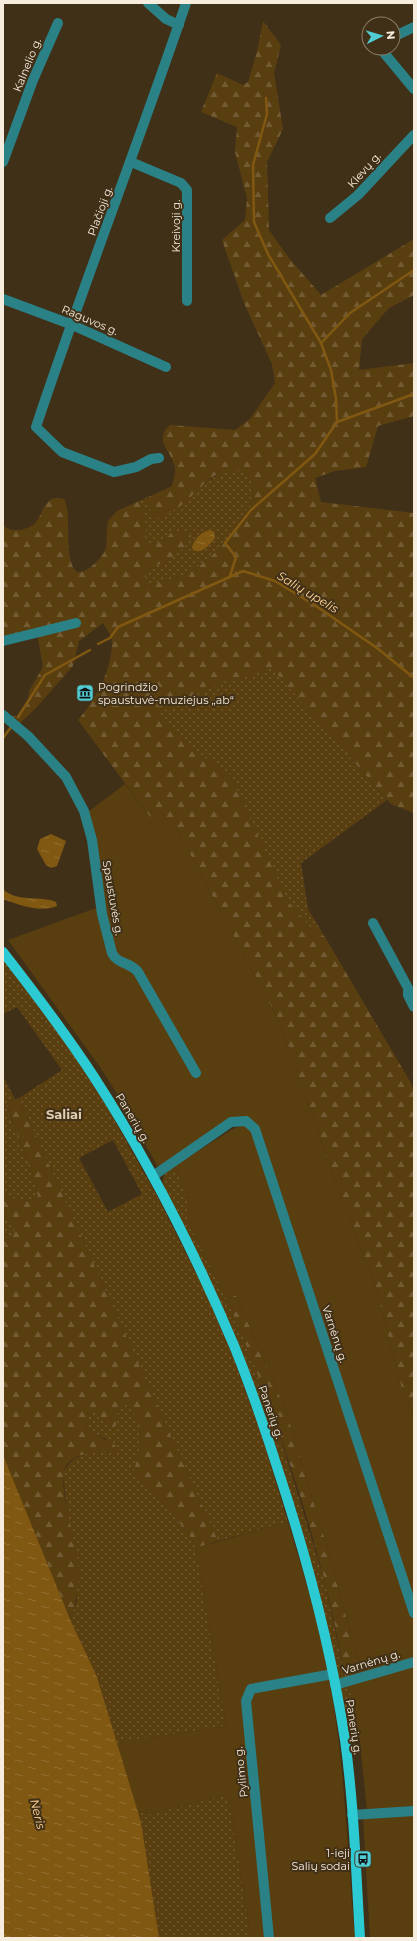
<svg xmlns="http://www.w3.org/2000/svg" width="417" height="1941" font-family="Montserrat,sans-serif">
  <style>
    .grass { fill: url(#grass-dots); fill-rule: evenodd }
    .forest { fill: url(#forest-firs) }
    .garden { fill: #593e10 }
    .water { fill: url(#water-ripples) }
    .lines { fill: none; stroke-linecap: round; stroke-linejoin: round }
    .stream { stroke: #805811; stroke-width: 2.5 }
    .minor { stroke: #2a8287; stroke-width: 10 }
    .major { stroke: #2ccbd3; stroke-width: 10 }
    .labels { text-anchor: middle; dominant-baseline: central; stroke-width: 4; stroke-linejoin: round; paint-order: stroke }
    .street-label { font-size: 11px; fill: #f7edde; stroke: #413018 }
    .poi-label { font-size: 11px; fill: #f7edde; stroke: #413018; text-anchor: start }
    .water-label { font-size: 12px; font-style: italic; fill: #fdd396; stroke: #413018 }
    .quarter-label { font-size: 13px; font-weight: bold; fill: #e2cdb1; stroke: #413018 }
  </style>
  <defs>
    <pattern id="grass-dots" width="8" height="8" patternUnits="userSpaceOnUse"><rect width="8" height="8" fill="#593e10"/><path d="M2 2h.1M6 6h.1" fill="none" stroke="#725a32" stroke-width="1.8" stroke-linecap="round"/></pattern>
    <pattern id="forest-firs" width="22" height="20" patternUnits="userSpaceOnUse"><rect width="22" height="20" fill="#593e10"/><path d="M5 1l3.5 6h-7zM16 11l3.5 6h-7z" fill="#725a32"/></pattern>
    <pattern id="water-ripples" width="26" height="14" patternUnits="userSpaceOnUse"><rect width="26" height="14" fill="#805811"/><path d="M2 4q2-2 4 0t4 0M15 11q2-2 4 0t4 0" fill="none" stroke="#937033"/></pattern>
  </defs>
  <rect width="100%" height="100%" fill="#413018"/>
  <g class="grass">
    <path d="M 227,469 L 242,470 L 251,480 L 254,498 C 236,528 217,560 183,575 C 173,579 161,582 151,585 L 146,579 L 146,571 L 183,549 L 191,535 L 187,531 L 174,531 C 166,539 161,544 150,544 L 146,540 L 145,516 L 139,501 L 146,498 L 154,520 L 203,484 Z"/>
    <polygon points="272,667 387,800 301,863 308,909 325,937 310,927 287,900 230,774 196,752 158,713 211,687"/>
    <path d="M 3,960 L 68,1046 L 108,1109 L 156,1194 L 205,1291 L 233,1357 L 260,1431 L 288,1522 L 218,1541 L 19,1098 L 62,1070 L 17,1007 L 3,1014 ZM 113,1140 L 142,1194 L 108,1212 L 79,1158 Z"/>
    <polygon points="3,1076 15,1099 10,1101 7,1107 36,1186 38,1198 29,1201 3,1197"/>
    <polygon points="175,1166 188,1199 188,1221 227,1299 256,1367 281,1440 325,1582 345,1677 348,1678 338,1679 318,1588 298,1516 277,1453 162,1185 164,1175"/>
    <polygon points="3,1213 14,1227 14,1235 9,1240 3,1236"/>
    <path d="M 123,1402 C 148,1422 141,1444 134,1471 L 143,1484 L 151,1488 L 190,1536 L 196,1548 L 226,1726 L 117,1743 L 97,1677 L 70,1619 L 77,1600 L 63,1474 C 72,1453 89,1451 109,1453 L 106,1439 L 92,1433 L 86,1428 L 89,1416 L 96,1411 L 110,1429 L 115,1429 L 119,1406 Z"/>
    <polygon points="349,1685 359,1737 350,1736 348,1734 341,1688"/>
    <polygon points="228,1794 251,1938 159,1938 141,1822 137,1810 148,1814"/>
  </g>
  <g class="forest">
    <path d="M 263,21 L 281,45 L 274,73 L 283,129 L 267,162 L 269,230 L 289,258 L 321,295 L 414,239 L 414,295 L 389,308 L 362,339 L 359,370 L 414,363 L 414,416 L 378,426 L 366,467 L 335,471 L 315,478 L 321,502 L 414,513 L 414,813 L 391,804 L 272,668 L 211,687 L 159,713 L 196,752 L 230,774 L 287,900 L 310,927 L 325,937 L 411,1083 L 414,1091 L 414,1414 L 401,1386 L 377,1291 L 327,1158 L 281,1025 L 175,826 L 150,817 L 78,720 C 96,699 112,670 112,642 C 112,636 106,628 103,623 L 79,641 L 73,666 L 35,709 L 20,723 L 8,715 L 18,717 L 28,701 L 29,691 L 43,667 L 37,633 L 3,641 L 3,525 C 10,533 24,531 33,525 C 40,520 42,507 49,501 C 53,497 59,498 64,499 C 73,514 62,559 77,572 C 84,572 87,570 92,566 C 113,548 104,544 108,521 L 117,511 L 139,501 L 145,516 L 146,540 L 150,544 C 161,544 166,539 173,531 L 187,531 L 191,535 C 188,553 160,563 146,571 L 146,579 L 151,585 C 161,582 173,579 183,575 C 217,560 236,528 254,498 L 251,480 L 242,470 C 211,469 205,485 184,503 C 176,510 164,515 154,520 L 146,498 L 172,486 C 173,481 176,473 175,467 C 171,450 153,441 170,425 L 235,430 L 250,419 L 275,383 L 272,364 L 244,303 L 222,240 L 245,220 L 247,198 L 235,152 L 237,127 L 201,112 L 217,73 L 243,85 L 248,82 L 257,52 Z"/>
    <path d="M 19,1098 L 218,1541 L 196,1548 L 190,1536 L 151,1488 L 143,1484 L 134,1471 C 141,1444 148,1422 123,1402 L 119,1406 L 115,1429 L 110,1429 L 96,1411 L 89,1416 L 86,1428 L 92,1433 L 115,1445 L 117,1451 C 100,1455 82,1449 68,1463 C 54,1477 76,1542 78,1561 C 80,1581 77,1600 70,1619 L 3,1455 L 3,1236 L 9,1240 L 14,1235 L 14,1227 L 3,1213 L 3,1197 L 29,1201 L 38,1198 L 36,1186 L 7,1106 L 10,1101 Z"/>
    <path d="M 236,1295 L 286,1410 L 326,1543 L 362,1674 L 345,1677 C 339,1645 333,1613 325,1582 C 300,1486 266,1390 227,1299 Z"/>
  </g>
  <g class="garden">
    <polygon points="125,784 150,817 161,811 175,826 281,1025 327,1158 377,1291 401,1386 414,1414 414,1606 258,1127 242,1117 158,1167 119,1097 100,1067 8,940 99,907 88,812"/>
    <polygon points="241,1126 247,1126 252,1131 414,1620 414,1659 362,1674 326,1543 286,1410 236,1295 227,1299 188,1221 188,1199 175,1166 233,1129"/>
    <path d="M 288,1522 C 304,1574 319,1625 329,1678 C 345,1764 347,1851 355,1938 L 251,1938 L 228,1794 L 148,1814 L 137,1810 L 117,1743 L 226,1726 L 196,1548 Z"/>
    <polygon points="414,1664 414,1808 367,1810 360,1743 349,1685"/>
    <polygon points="414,1814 414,1938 370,1938 363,1817"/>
  </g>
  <g class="water">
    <path d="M 210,530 L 214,532 L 215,538 C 209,545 202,555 193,550 L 192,547 C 195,538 201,532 210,530 Z"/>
    <polygon points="51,834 66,841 57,866 51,868 46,865 37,849 40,839"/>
    <path d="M 3,889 C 17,903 40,895 56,902 L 57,906 C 40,913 19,905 3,899 Z"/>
    <polygon points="3,1455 70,1619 97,1677 141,1822 159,1938 3,1938"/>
  </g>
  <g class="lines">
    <g class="stream">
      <polyline points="321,343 350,313 414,270"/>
      <polyline points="337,422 414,394"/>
      <polyline points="230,576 236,557 225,543 251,510 315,454 337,422 336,399 331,370 321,343 268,254 254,222 253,165 267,114 266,98"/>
      <polyline points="98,644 110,638 118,627 243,571 275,581 316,606 377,648 414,678"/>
      <polyline points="18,717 45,675 90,650"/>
      <polyline points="3,738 12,726"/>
    </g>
    <g class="minor">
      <polyline points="148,3 166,19 179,25"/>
      <polyline points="393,37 414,27"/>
      <polyline points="380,48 414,89"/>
      <polyline points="3,162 33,80 58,23"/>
      <polyline points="131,162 181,183 187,190 187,301"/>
      <polyline points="330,218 358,195 414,135"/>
      <polyline points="3,299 70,324 166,367"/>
      <path d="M 159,458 L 151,459 L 136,467 L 114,472 L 62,452 L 36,427 C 83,285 138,145 186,3"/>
      <polyline points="3,641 76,623"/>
      <path d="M 3,715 L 28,736 L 66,777 L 84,811 L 92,840 L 102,914 L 112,953 C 118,965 129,961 138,972 L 196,1073"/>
      <polyline points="373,923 408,988 408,995 414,1007"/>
      <polyline points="153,1176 231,1122 246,1121 255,1129 414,1613"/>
      <polyline points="335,1685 414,1662"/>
      <polyline points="352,1815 414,1811"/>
      <polyline points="269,1938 246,1701 251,1689 333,1674"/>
    </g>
    <path class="major" d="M 3,952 C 35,993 66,1034 94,1077 C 149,1162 196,1255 235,1348 C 251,1388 265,1429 278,1470 C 307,1558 331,1648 345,1740 C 354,1805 356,1872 360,1938"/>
  </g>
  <defs>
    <symbol id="museum-square" viewBox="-11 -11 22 22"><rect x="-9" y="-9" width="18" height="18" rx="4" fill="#51ccd3" stroke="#413018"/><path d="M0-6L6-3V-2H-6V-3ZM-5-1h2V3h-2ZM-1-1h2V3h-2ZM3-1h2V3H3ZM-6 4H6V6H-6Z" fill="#111"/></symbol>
    <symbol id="bus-square" viewBox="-11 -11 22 22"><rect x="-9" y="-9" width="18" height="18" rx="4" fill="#51ccd3" stroke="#413018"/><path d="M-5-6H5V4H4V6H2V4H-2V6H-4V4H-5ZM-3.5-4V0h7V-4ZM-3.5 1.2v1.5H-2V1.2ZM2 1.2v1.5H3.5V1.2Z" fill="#111"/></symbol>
  </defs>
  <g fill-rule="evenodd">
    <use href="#museum-square" x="75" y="683" width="20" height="20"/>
    <use href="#bus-square" x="353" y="1849" width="20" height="20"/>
  </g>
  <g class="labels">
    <g class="street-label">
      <text transform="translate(27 65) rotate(-68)">Kalnelio g.</text>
      <text transform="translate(364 170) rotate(-48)">Klevų g.</text>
      <text transform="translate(100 211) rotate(-70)">Plačioji g.</text>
      <text transform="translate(176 226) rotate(-90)">Kreivoji g.</text>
      <text transform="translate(90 320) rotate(23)">Raguvos g.</text>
      <text transform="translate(113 898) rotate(80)">Spaustuvės g.</text>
      <text transform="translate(133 1118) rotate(59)">Panerių g.</text>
      <text transform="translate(335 1334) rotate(72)">Varnėnų g.</text>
      <text transform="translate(271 1412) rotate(71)">Panerių g.</text>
      <text transform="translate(371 1662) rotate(-17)">Varnėnų g.</text>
      <text transform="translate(354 1727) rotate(81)">Panerių g.</text>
      <text transform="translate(241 1772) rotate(-96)">Pylimo g.</text>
    </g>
    <g class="poi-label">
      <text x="98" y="687">Pogrindžio<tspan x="98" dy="13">spaustuvė-muziejus „ab“</tspan></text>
      <text x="350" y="1853" text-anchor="end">1-ieji<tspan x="350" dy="13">Salių sodai</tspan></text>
    </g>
    <g class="water-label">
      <text transform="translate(308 592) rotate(31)">Salių upelis</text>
      <text transform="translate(38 1814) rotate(76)">Neris</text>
    </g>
    <g class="quarter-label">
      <text x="64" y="1114">Saliai</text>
    </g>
  </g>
  <rect width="417" height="1941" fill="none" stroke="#f7edde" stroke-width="8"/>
  <g transform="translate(381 36) rotate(85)"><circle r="19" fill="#413018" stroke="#8a7c67"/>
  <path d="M0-3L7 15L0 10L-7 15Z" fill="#51ccd3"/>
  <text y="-6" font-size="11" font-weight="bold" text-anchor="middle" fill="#f7edde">N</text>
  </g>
</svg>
